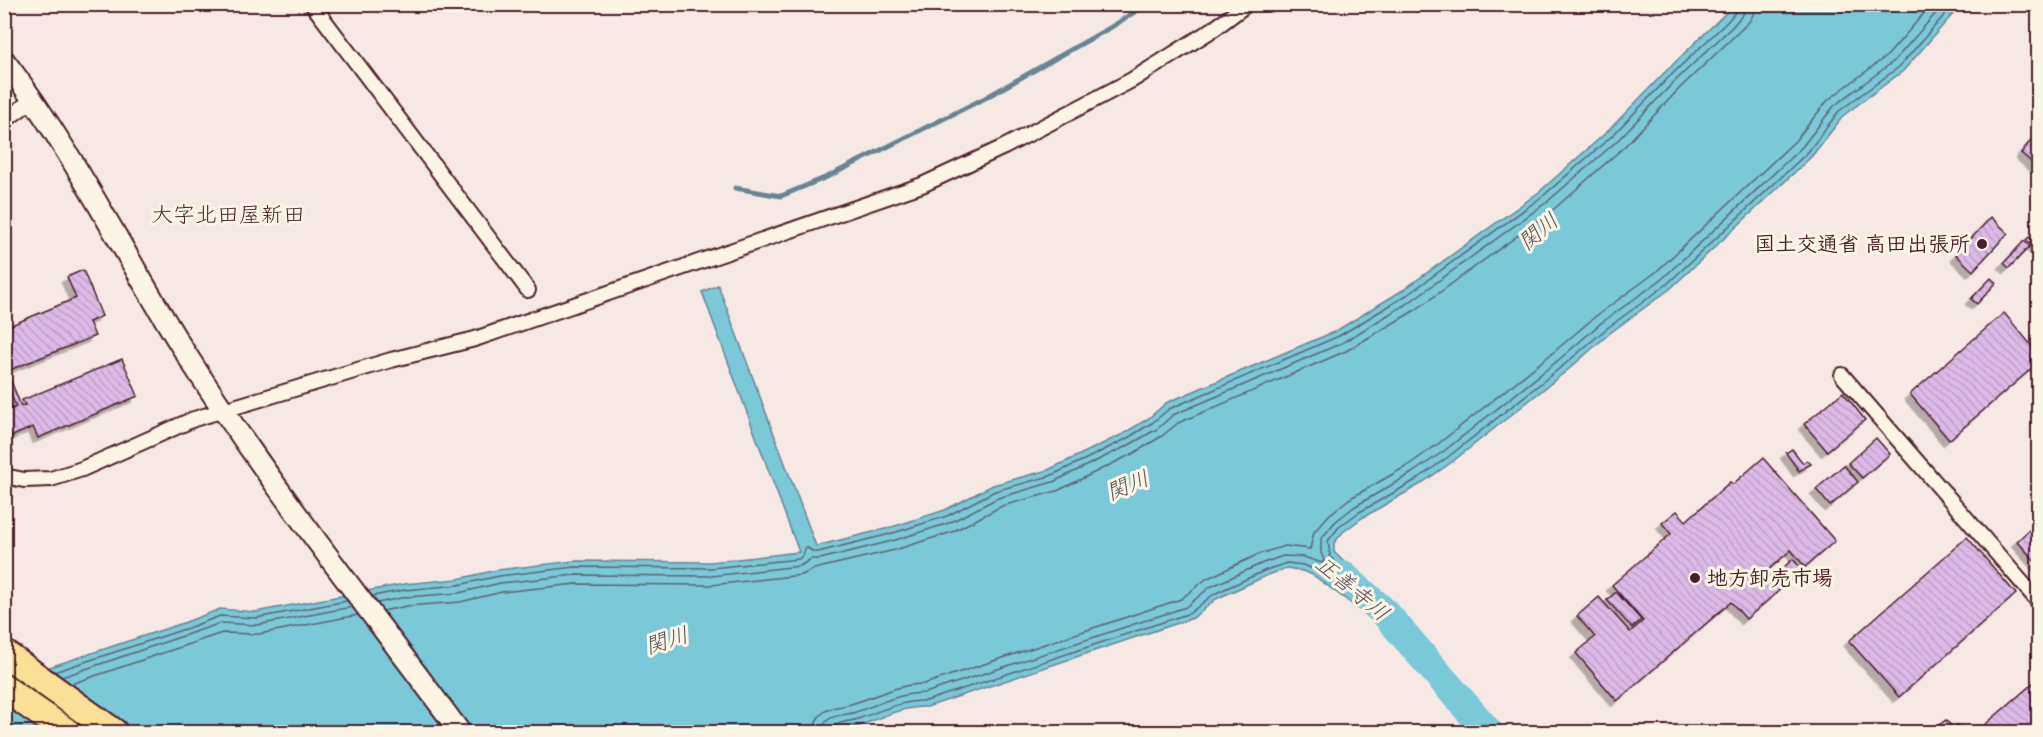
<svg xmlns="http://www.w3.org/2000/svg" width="2043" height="737" font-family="'Balsamiq Sans','Klee One',sans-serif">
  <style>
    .water { fill: #7ac8d8; stroke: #678493; stroke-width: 1.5 }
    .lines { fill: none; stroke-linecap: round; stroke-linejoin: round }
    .shore { stroke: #5d6370; stroke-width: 1.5 }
    .stream { stroke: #678493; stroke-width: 5 }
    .river { stroke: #7ac8d8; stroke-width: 30 }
    .building { fill: url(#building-back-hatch); stroke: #4a1f2b; stroke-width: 1.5; filter: url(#shadow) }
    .street-casing { stroke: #4a1f2b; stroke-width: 18 }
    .secondary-casing { stroke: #4a1f2b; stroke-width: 24 }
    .highway-casing { stroke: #4a1f2b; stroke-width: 30 }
    .street { stroke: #fcf5e5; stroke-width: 14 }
    .secondary { stroke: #fcf5e5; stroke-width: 20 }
    .highway { stroke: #fbdf96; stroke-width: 26 }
    .poi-dot { fill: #4a1f2b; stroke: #fcf5e5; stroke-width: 2 }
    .labels { text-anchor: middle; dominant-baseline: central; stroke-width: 6; stroke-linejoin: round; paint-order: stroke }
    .poi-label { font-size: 21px; font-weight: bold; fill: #4a1f2b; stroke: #fcf5e5; text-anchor: end }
    .neighbourhood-label { font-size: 22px; fill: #4a1f2b; stroke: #fcf5e5 }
    .water-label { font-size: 22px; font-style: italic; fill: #58525f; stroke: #fcf5e5 }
  </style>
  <defs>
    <pattern id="building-back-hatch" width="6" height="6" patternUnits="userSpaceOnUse" patternTransform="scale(1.5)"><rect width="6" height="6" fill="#dcbae6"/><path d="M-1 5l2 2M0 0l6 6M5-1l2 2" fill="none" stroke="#be9fc5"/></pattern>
    <filter id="shadow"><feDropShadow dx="-5.5" dy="5.5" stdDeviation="0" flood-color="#0004"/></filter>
  </defs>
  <rect width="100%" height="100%" fill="#f6e9e5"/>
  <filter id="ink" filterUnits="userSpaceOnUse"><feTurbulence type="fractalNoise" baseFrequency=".0167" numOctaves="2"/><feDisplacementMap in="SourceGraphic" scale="12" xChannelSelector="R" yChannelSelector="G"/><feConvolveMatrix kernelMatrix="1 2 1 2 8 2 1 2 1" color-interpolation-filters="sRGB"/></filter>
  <g filter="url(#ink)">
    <path class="water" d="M 1734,5 L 1961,5 L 1903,71 L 1844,115 L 1812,156 L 1670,289 L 1610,333 L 1569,369 L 1452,462 L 1419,485 L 1362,518 L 1343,532 L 1334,543 L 1334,552 L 1342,560 L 1382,592 L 1364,613 L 1313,575 L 1302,571 L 1287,568 L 1268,575 L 1216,599 L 1193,618 L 927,707 C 902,706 881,718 859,726 C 847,729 833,730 821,732 L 5,732 L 4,682 L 186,622 L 220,609 L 255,612 L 404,584 L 458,579 L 497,570 L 575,561 L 711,562 L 799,552 L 702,292 L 718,285 L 816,546 L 889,528 L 945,510 L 993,485 L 1048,470 L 1123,434 L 1149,418 L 1166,403 L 1336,331 L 1403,290 L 1539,192 L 1609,130 L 1663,74 Z"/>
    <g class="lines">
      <g class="shore">
        <polyline points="372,596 405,590 458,585 499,576 575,567 711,568 799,559 803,555 806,547 814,552 818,552 890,534 947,516 995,491 1050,476 1088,458 1126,439 1152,423 1169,409 1339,336 1407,295 1543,196 1613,135 1668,78 1727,22 1737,10 1738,4"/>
        <polyline points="377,603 406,597 459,593 500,583 575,575 711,576 800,566 811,559 820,559 892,541 949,523 998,498 1053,482 1129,445 1157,429 1173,415 1342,343 1411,301 1547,202 1617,141 1673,83 1732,27 1744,13 1746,4"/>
        <polyline points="383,611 407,606 460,602 502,592 576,584 711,585 802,575 814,569 895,550 952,532 1002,506 1057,491 1134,453 1162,436 1178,423 1346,351 1417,309 1554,209 1624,147 1679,89 1749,22 1754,13 1755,4"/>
        <polyline points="54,672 188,628 220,616 256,618 347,601"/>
        <polyline points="62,677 221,623 257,625 352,607"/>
        <polyline points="71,684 222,633 259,634 358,615"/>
        <path d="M 814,732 C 814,724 817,717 824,712 C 832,706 842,707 851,704 C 876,697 897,684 924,684 L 1181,599 L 1206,579 L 1259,554 L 1285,546 L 1310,549 L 1314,532 L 1329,515 L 1349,499 L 1407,466 L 1438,444 L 1555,351 L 1596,316 L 1656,272 L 1795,141 L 1828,100 L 1888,55 L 1932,4"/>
        <path d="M 823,732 C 823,727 824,723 828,720 C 835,714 848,715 856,712 C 879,704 900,693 925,693 L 1186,607 L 1210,587 L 1263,563 L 1283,556 L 1304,557 L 1322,563 L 1324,560 L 1321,553 L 1321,539 L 1335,522 L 1354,507 L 1412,473 L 1444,451 L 1561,358 L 1601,323 L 1662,279 L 1802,147 L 1834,106 L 1894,61 L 1944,4"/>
        <path d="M 831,732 L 832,727 C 839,721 850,722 858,719 C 881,711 902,700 926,701 L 1190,613 L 1214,594 L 1266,570 L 1287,563 L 1303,565 L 1316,570 L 1362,603 L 1365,603 L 1372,595 L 1372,592 L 1338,565 L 1330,556 L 1328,541 L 1339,527 L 1358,513 L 1416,480 L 1448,457 L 1565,364 L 1606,329 L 1666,285 L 1808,152 L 1839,111 L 1899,67 L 1954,4"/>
      </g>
      <polyline class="stream" points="735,188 781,196 827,177 985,98 1113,26 1147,4"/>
      <polyline class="river" points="1343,576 1385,613 1488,732"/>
    </g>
    <g class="building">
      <polygon points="2038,132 2038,168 2021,153"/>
      <polygon points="1991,217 2008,233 1973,271 1956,255"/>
      <polygon points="2029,237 2038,244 2035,248 2026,240"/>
      <polygon points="2024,241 2030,246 2009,268 2004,263"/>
      <polygon points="83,270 102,316 89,322 95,336 7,371 21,406 25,405 22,400 122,359 138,396 38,438 33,427 8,438 13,452 4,450 4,412 16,407 4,376 4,328 76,298 67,277"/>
      <polygon points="1991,278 1996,283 1977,304 1971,299"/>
      <polygon points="2004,313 2038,353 2038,363 1949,440 1910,394"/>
      <polygon points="1843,392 1865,420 1827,451 1804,424"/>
      <polygon points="1876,438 1890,454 1862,478 1848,463"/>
      <polygon points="1792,449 1803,463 1807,460 1811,464 1799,471 1786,453"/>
      <polygon points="1763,458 1835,541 1805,567 1791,550 1766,572 1781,589 1746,619 1731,602 1617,701 1576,653 1595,637 1577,616 1599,597 1630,632 1643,621 1612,585 1671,534 1662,523 1677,511 1686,521 1730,482 1733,484"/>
      <polygon points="1844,465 1858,482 1830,506 1816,489"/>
      <polygon points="2038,522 2038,565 2017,541"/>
      <polygon points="1967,537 2016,594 1899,697 1849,641"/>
      <polygon points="1793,559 1803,571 1795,578 1785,566"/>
      <polygon points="1616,592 1641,620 1632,628 1607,600"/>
      <polygon points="2038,679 2038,732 1971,732 1978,727 1980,729"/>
      <polygon points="1946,720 1953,728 1957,725 1963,732 1945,732 1939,725"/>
    </g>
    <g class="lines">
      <defs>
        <g id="street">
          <polyline points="312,4 528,290"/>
          <polyline points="4,121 34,99"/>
          <polyline points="1842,375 2038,601"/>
          <polyline points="4,476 24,480 51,479 82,469 194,419 391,360 475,339 922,185 1004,147 1132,80 1215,28 1247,4"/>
        </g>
        <path id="secondary" d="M 4,60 C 72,149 122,251 181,346 C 266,480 366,605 460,732"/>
        <g id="highway">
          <polyline points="4,653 114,732"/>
          <polyline points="4,688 67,732"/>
        </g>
      </defs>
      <use href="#street" class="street-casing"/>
      <use href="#secondary" class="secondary-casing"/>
      <use href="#highway" class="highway-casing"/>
      <use href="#street" class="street"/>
      <use href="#secondary" class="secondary"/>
      <use href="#highway" class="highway"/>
    </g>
  </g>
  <g class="poi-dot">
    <circle cx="1982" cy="244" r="6"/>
    <circle cx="1695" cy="578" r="6"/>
  </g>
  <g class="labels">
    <g class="poi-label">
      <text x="1970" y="244">国土交通省 高田出張所</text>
      <text x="1707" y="578" text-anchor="start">地方卸売市場</text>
    </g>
    <g class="neighbourhood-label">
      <text x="228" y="215">大字北田屋新田</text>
    </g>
    <g class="water-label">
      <text transform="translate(1539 232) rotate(-40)">関川</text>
      <text transform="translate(1128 486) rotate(-22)">関川</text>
      <text transform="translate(1352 589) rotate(40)">正善寺川</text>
      <text transform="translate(667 641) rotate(-17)">関川</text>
    </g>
  </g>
  <rect width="2043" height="737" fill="none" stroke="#fcf5e5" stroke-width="24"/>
  <rect x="12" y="12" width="2019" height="713" fill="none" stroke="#4a1f2b" stroke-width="2" filter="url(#ink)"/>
</svg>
